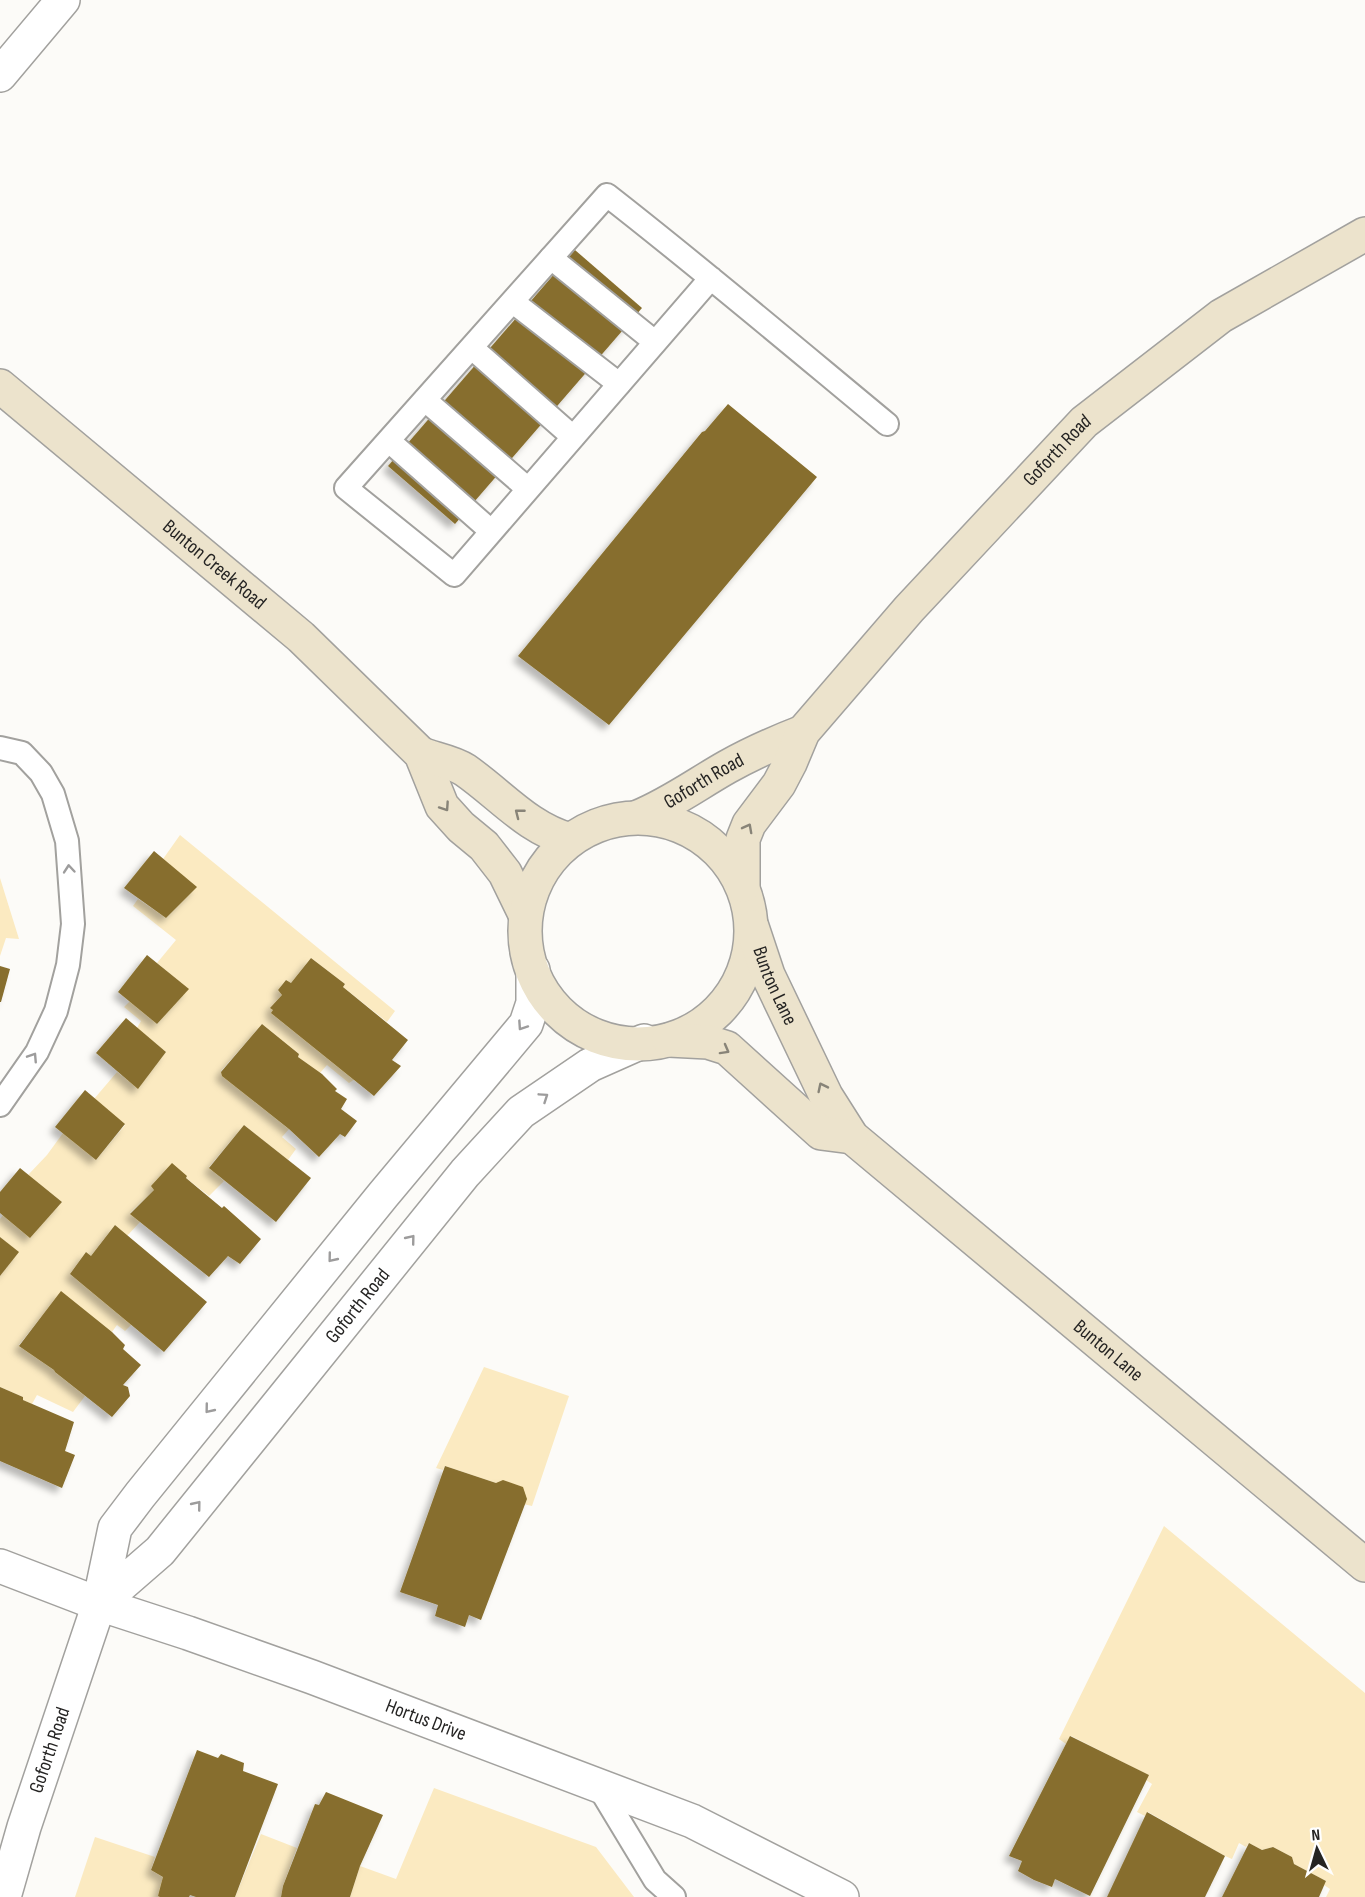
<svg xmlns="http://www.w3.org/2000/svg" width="1365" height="1897" font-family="'Sofia Sans Condensed',sans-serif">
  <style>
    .green { fill: #fbeac1 }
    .building { fill: #876e2d; filter: url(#shadow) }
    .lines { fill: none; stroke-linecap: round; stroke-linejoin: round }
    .lane-casing { stroke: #a2a19e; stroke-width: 26 }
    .street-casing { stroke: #a2a19e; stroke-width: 36 }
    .secondary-casing { stroke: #a2a19e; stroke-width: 36 }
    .lane { stroke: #fff; stroke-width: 22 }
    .street { stroke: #fff; stroke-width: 33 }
    .secondary { stroke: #ece3cc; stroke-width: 33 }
    .oneway { stroke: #888478 }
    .oneway2 { stroke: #9d9c9c }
    .labels { text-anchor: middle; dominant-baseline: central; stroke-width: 4.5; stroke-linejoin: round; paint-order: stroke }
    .street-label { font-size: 20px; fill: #252423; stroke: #fff }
  </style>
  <defs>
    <filter id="shadow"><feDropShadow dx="-5.5" dy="5.5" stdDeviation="3" flood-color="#0004"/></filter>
  </defs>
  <rect width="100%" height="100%" fill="#fcfbf8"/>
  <g class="green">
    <polygon points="180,835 395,1011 387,1022 343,987 345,984 311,958 291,983 286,980 278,990 282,995 271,1007 273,1010 272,1013 355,1079 349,1083 327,1065 320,1073 298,1057 299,1054 262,1024 221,1071 223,1076 289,1129 282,1137 296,1149 288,1160 244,1125 209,1167 224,1181 209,1196 186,1178 187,1176 154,1190 130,1213 140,1222 127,1236 115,1225 91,1256 86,1252 70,1274 132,1324 125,1331 117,1325 112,1332 61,1292 19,1345 54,1370 55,1372 85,1396 73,1412 37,1395 32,1404 23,1400 23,1397 0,1387 0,1276 18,1252 0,1237 0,1219 3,1215 30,1237 62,1202 28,1175 47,1155 63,1133 96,1160 125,1125 94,1099 117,1072 138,1088 166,1052 137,1028 141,1021 124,1007 130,1001 157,1024 188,989 157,963 176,940 133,906 138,899 166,918 196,887 163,859"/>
    <polygon points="0,878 19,939 6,938 0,956"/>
    <polygon points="484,1367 569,1396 532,1506 523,1504 496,1483 445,1466 443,1470 436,1468"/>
    <polygon points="1164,1526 1365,1693 1365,1897 1326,1897 1330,1889 1324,1885 1326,1881 1294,1864 1292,1857 1273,1847 1262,1850 1249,1843 1246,1847 1239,1843 1232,1859 1225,1856 1148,1812 1145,1816 1137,1812 1152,1784 1146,1780 1148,1775 1071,1736 1066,1744 1059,1739"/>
    <polygon points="434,1788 596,1847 634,1897 350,1897 360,1866 396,1879"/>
    <polygon points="261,1834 297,1848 283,1886 281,1897 235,1897"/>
    <polygon points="95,1837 155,1857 151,1870 163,1877 160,1897 75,1897"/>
  </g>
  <g class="building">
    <polygon points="575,250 642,308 455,524 388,466"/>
    <polygon points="728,404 817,477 609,725 518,656 702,432 705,431"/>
    <polygon points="154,851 197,887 166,918 124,888"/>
    <polygon points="147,955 189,989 157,1024 118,992"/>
    <polygon points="311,958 345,984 343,987 408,1040 392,1060 401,1066 374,1096 271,1013 273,1010 270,1008 282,995 278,990 286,980 291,983"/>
    <polygon points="0,966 10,969 1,1002 0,1002"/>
    <polygon points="126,1018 166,1052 138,1089 96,1053"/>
    <polygon points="262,1024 299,1054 298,1057 322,1074 337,1089 335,1091 347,1099 341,1109 357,1121 345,1137 340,1134 319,1157 289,1129 222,1076 221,1072"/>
    <polygon points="85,1090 125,1124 96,1160 55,1127"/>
    <polygon points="244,1125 311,1178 276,1222 209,1168"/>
    <polygon points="172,1163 187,1176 186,1178 222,1208 224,1206 261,1239 240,1264 228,1256 209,1277 130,1214 154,1190 151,1186"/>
    <polygon points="20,1168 62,1202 30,1238 0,1213 0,1192"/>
    <polygon points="115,1225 207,1302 164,1352 70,1274 86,1252 91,1256"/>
    <polygon points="0,1237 19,1252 0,1276"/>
    <polygon points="61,1291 112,1332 125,1345 123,1349 141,1365 123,1385 128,1387 130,1396 112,1417 55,1372 54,1370 19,1346"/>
    <polygon points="0,1387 23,1397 23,1400 74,1422 65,1451 75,1455 62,1488 0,1461"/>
    <polygon points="445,1466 496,1483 503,1480 523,1487 527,1499 481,1620 469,1615 465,1627 435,1616 438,1605 400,1592"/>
    <polygon points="1070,1736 1149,1775 1090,1896 1055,1879 1052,1887 1034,1880 1018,1871 1022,1861 1009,1856"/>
    <polygon points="197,1750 218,1758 221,1754 244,1763 243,1771 278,1784 235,1897 196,1897 190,1895 189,1897 160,1897 158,1896 163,1877 151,1870"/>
    <polygon points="326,1792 383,1815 360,1866 350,1897 281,1897 283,1886 315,1804 319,1805"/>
    <polygon points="1147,1812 1225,1856 1205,1897 1107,1897"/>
    <polygon points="1249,1843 1262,1850 1273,1847 1292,1857 1294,1864 1326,1881 1319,1897 1222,1897"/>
  </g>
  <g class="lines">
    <defs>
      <g id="lane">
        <polyline points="551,258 655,342"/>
        <path d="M 711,278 L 454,575 L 346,488 L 607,195 C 702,269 794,347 887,424"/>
        <polyline points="513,302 619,384"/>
        <polyline points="472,348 573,437"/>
        <polyline points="425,400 527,488"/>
        <polyline points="389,441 491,531"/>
        <polyline points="0,748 22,753 41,773 53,794 67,841 73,924 68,965 56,1011 37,1052 0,1105"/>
        <polyline points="597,1784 655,1880 674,1897"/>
      </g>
      <g id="street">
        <polyline points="0,75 63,0"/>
        <path id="s1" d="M 533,970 L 533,1003 L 526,1024 L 383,1195 L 140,1495 L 115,1528 L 99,1604 L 160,1551 L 465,1173 L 521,1112 L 590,1065 L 644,1041"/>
        <path id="s2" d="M 0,1566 L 99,1604 L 188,1633 L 312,1677 L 692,1821 L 842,1897"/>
        <path id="s3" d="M 4,1897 L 24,1827 L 99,1604"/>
      </g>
      <g id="secondary">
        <path id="s4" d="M 0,386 L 301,637 L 421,754 L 442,806 L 461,827 L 484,846 L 505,873 L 524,912"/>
        <path d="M 421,754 C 434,759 453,762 465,770 C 501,795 527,828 570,840"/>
        <path id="s5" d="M 638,817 C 670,804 697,784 727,767 C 752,753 777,742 803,732"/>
        <circle cx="638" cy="931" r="113"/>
        <path id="s6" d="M 743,885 L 743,839 L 749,824 L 779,784 L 790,763 L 803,732 L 909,609 L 1084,422 L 1221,316 L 1365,234"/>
        <path id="s7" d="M 752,927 L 768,975 L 826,1096 L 852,1137 L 1365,1565"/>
        <polyline points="669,1040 708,1042 727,1048 821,1133 852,1137"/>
      </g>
    </defs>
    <use href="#lane" class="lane-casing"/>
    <use href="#street" class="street-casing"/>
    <use href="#secondary" class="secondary-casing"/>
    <use href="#lane" class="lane"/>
    <use href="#street" class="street"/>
    <use href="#secondary" class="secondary"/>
  </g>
  <defs><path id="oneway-chevron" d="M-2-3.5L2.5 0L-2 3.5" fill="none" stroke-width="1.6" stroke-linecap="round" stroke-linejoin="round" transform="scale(1.5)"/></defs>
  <g class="oneway">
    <use href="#oneway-chevron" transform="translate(445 807) rotate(56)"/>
    <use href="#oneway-chevron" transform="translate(519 813) rotate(-142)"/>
    <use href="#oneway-chevron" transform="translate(748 828) rotate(-62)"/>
    <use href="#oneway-chevron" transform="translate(725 1050) rotate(29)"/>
    <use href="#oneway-chevron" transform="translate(822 1087) rotate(-116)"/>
  </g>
  <g class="oneway2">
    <use href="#oneway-chevron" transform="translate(69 869) rotate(-95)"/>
    <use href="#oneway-chevron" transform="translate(522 1026) rotate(124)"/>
    <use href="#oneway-chevron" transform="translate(33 1057) rotate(-57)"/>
    <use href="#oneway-chevron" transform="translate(544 1097) rotate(-34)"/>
    <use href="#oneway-chevron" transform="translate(411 1239) rotate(-51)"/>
    <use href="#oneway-chevron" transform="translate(332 1258) rotate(129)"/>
    <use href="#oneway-chevron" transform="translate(209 1409) rotate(129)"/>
    <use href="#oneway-chevron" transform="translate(197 1505) rotate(-51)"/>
  </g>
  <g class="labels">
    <g class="street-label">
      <text stroke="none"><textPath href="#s6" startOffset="549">Goforth Road</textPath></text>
      <text stroke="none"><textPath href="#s4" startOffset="279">Bunton Creek Road</textPath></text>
      <text stroke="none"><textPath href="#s5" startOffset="75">Goforth Road</textPath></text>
      <text stroke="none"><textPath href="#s7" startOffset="63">Bunton Lane</textPath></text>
      <text stroke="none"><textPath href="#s1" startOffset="1179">Goforth Road</textPath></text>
      <text stroke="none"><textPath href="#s7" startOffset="567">Bunton Lane</textPath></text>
      <text stroke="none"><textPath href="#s2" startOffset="453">Hortus Drive</textPath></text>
      <text stroke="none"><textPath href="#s3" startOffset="154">Goforth Road</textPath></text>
    </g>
  </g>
  <g transform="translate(1317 1849) rotate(355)" stroke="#ffffff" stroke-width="4.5" paint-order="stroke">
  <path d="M0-4.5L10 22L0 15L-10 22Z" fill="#252423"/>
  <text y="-9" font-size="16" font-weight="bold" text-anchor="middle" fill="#252423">N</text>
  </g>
</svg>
